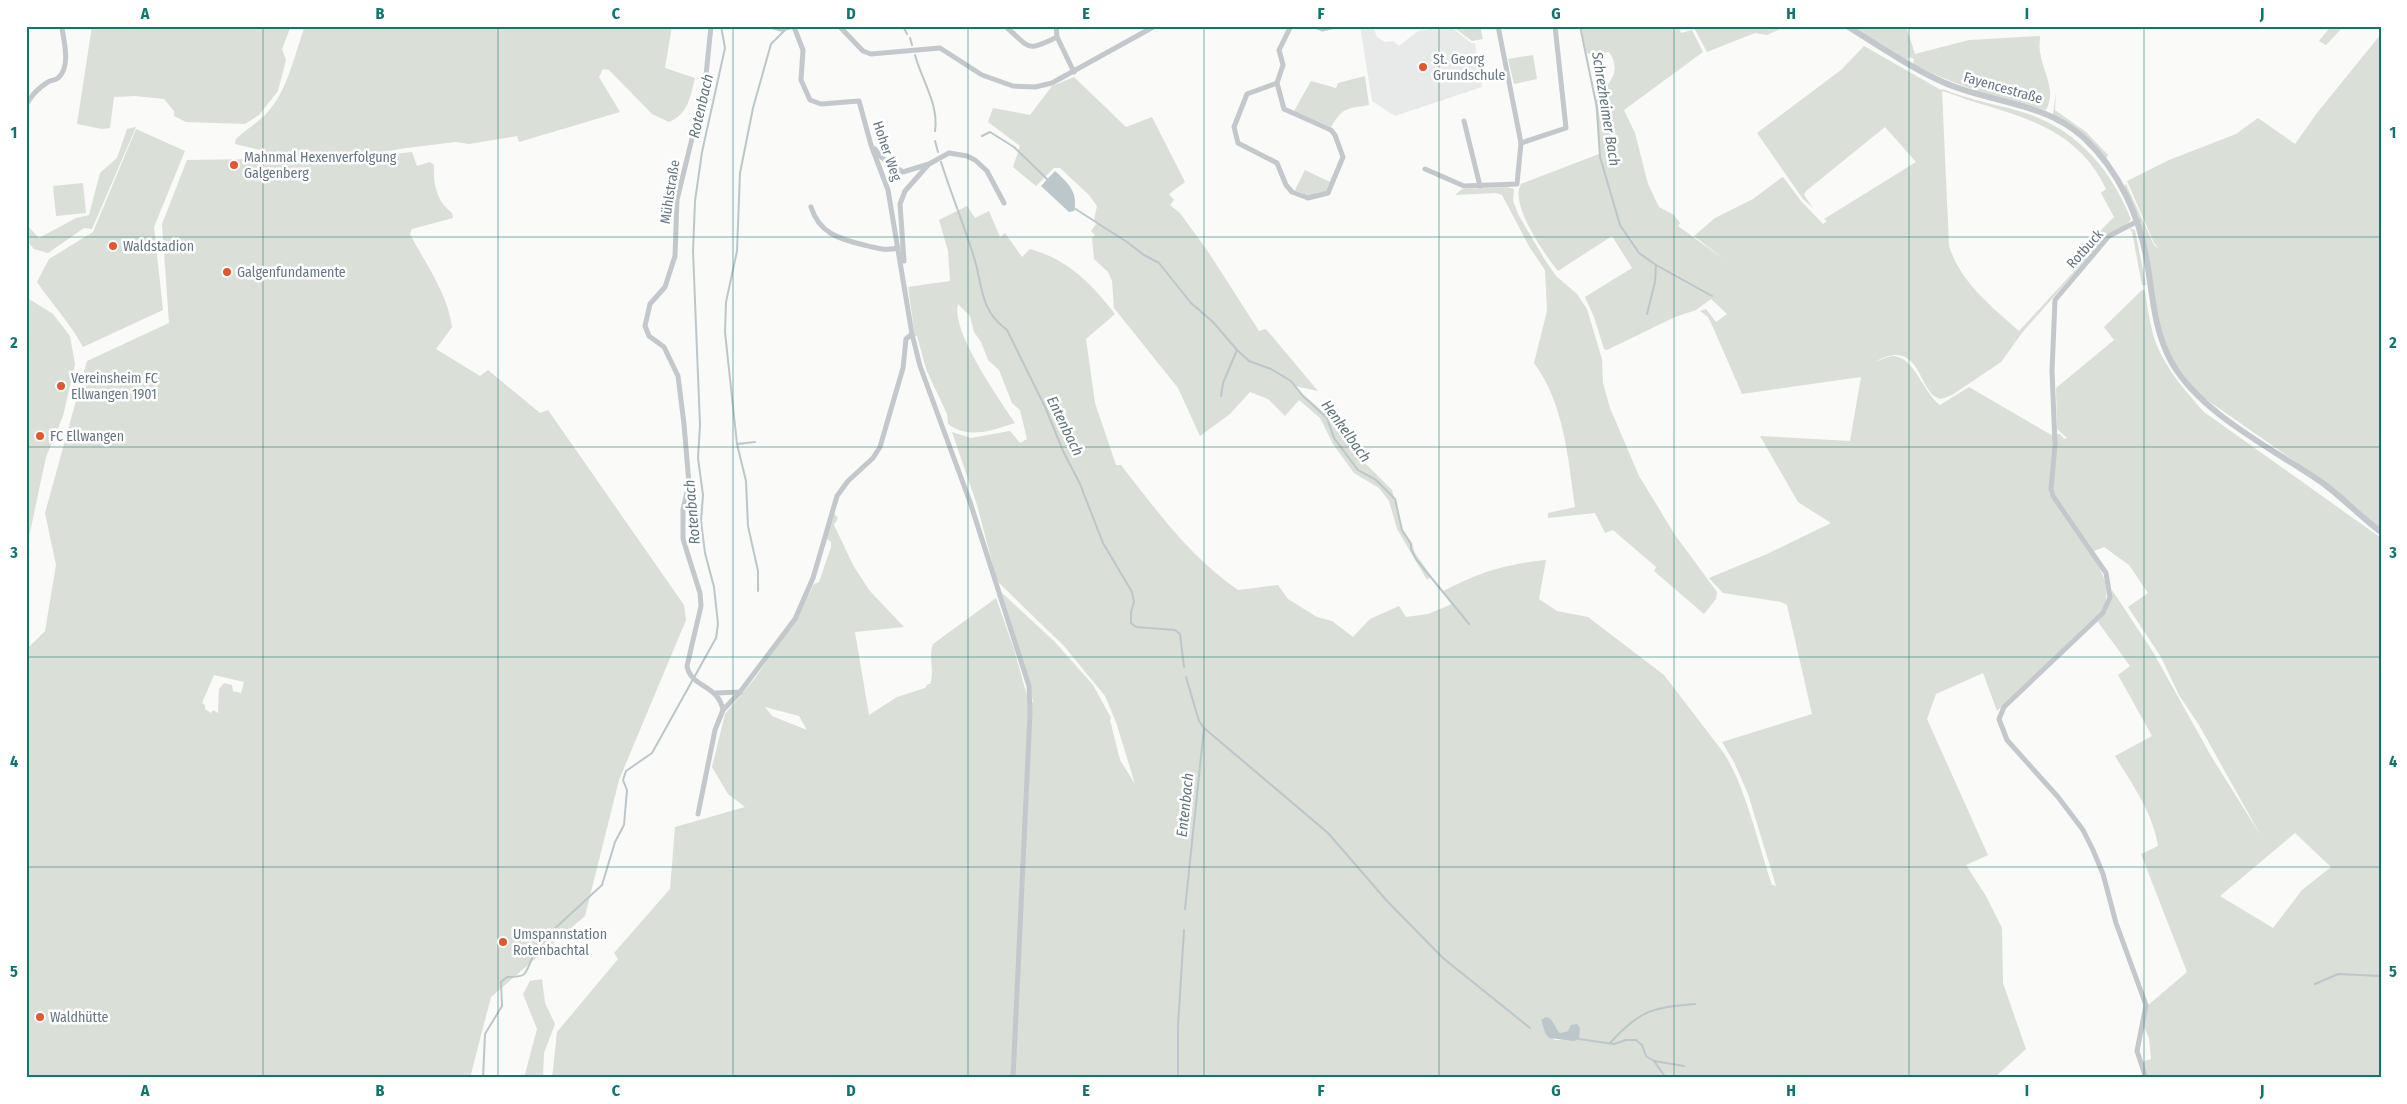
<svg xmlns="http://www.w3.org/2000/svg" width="2407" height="1104" font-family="'Fira Sans Condensed',sans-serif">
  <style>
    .built { fill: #e8e9e9 }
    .green { fill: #dadfd7; fill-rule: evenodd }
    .water { fill: #bbc7cb }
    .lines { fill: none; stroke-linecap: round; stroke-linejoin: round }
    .stream { stroke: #bbc7cb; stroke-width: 2 }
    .minor { stroke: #c3c8cc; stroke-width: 5 }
    .tertiary { stroke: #c3c8cc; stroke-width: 6 }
    .grid { fill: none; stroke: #0f766e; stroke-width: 1; stroke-opacity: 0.55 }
    .poi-dot { fill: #e4572e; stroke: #fff; stroke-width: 2 }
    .labels { text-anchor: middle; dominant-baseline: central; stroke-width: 5; stroke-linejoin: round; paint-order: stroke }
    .poi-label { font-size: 14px; fill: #657683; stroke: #fff; text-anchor: start }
    .street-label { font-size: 14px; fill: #657683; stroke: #fff }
    .water-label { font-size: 15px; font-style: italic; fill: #60757c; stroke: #fff }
    .neatline { fill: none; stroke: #0f766e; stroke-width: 2 }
    .grid-label { font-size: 16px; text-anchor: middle; font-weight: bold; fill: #0f766e }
  </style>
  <rect width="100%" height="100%" fill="#fafaf8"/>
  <polygon class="built" points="1360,26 1373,26 1377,37 1385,42 1393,41 1399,46 1418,31 1450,26 1471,43 1475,43 1482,87 1395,116 1372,101"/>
  <g class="green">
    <polygon points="92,26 291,26 282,49 286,60 278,91 259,115 245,124 186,122 174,116 174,111 164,99 135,96 114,97 110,128 102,129 77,124"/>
    <path d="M 305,26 L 672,26 L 665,68 L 695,78 C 690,98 688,114 669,122 L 652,114 L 609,70 L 603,69 L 599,77 L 620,112 L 519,142 L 517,136 L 469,144 L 456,142 L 406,148 L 352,157 L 320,158 L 268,152 L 235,144 L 236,139 C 245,130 257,123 266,114 C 288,91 294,55 305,26 Z"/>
    <polygon points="1452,26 1480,26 1483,39 1472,41"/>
    <path d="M 1580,26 L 1679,26 L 1681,33 L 1692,30 L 1703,52 L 1624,110 L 1635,133 L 1648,184 L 1659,207 L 1674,215 L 1680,223 L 1678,226 L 1725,260 L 1694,236 L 1715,218 L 1753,199 L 1781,178 L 1783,177 L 1801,201 L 1823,224 L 1827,221 L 1824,219 L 1916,162 L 1885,127 L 1806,191 L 1804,195 L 1813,208 L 1803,199 L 1757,133 L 1841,70 L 1864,46 L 1941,90 L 1942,89 C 1964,97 1986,103 2008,108 C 2071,123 2107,162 2131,219 L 2127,225 L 2109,234 L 2022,333 L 2001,362 L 1952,395 L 1941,399 C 1917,396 1923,335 1875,362 C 1881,360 1888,356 1894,356 C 1915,358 1924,394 1940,405 L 1969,387 L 2053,436 L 2049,493 L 2099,567 C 2107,583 2110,596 2101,612 L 1997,711 L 1983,673 L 1936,694 L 1927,719 L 1988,855 L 1966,865 L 1986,896 L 2002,928 L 2003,983 L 2026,1049 L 1994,1078 L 552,1078 L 557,1032 L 618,959 L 614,953 L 670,889 L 675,827 L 745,807 L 728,794 L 712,767 L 725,714 L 755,678 L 796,619 L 814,584 L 819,582 L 831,547 L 831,542 L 827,539 L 833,512 L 838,518 L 834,525 L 853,565 L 869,590 L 904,627 L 855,632 L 869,715 L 897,697 L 925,688 L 928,684 L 930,684 C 935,670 928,658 933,644 L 996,598 L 1014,649 L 1029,703 L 1033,702 L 1029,682 L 1002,593 L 1055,642 L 1093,685 L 1111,718 L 1110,720 L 1120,760 L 1135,784 L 1116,722 L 1105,696 L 1064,646 L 997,581 L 977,505 L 952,432 L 971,438 L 1010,431 L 1020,443 L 1027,439 L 1020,410 L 1012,403 L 999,370 L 988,360 L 981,342 L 974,332 L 970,316 L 958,304 C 951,332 999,398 1015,423 C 992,430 969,440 948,424 L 947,414 L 926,369 L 917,336 L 915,336 L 908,287 L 950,281 L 948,251 L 939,220 L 967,206 L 975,218 L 989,211 L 1000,237 L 1005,233 L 1022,257 L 1030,249 C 1067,259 1092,284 1115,314 L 1086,339 L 1095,403 L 1116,465 L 1121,465 C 1156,510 1190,557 1238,590 L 1278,585 L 1288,599 L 1317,617 L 1332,621 L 1353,637 L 1370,619 L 1399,606 L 1406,617 L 1428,614 L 1452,604 L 1443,591 C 1481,572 1504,564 1546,560 L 1539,599 L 1557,611 L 1588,617 L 1664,675 L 1723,752 C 1745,784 1759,847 1772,885 L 1776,886 L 1748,794 L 1734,762 L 1722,742 L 1812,714 L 1787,605 L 1781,602 L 1723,593 L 1709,578 L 1767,554 L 1831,523 L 1798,502 L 1760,436 L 1850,441 L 1861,377 L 1742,394 L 1712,325 L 1708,317 L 1700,311 L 1706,309 L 1716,322 L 1727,314 L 1711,299 L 1696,310 L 1675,317 L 1607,350 L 1604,349 L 1594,317 L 1585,297 L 1632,268 L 1612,236 L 1558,271 C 1545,255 1509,203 1521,184 L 1599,154 L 1595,100 L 1605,94 L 1605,88 C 1616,76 1618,65 1609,52 L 1592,55 L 1587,53 ZM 1942,91 C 1954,94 1966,100 1978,103 C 2032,119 2080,134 2106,189 L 2101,193 L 2114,217 L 2095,236 L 2077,268 L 2019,331 C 1991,306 1961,283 1949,246 ZM 765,707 L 799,716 L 807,730 L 772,716 ZM 1541,1020 L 1553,1021 L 1556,1030 L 1560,1033 L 1568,1031 L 1579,1034 L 1579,1039 L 1555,1040 L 1545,1033 Z"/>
    <polygon points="1693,26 1787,26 1767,35 1755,33 1707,52"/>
    <path d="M 1852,26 L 1906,26 L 1915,54 L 1969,40 L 2040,36 C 2040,41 2039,47 2040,52 C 2043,73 2057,90 2046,110 C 2000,99 1956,86 1913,64 L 1914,59 L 1910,57 L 1906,60 Z"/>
    <polygon points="2331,26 2344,26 2326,45 2319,41"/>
    <polygon points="2381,34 2381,529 2336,490 2200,395 2173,362 2163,336 2156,310 2145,241 2138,216 2124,186 2126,184 2154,245 2159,249 2154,243 2127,181 2169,160 2236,134 2258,118 2295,144 2317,113"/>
    <polygon points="1533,55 1537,79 1514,84 1508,59"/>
    <path d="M 1365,76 L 1369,105 C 1346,109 1343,107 1331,127 L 1294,111 L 1311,81 L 1336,88 L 1338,83 Z"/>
    <path d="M 1074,77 L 1126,127 L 1152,117 L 1185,182 L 1169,194 L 1174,200 L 1170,205 L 1180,213 L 1209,253 L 1259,331 L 1266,329 L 1318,391 L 1295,386 C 1306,400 1323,407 1331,424 L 1334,425 L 1339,422 L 1349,443 L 1360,458 L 1392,490 L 1402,528 L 1412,543 L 1415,553 L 1431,576 L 1427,580 L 1397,529 L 1389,501 L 1379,488 L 1354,473 L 1333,444 L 1320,418 L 1299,400 L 1285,416 L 1268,399 L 1250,392 L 1230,414 L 1200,436 L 1178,388 L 1114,308 L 1112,281 L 1108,272 L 1094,259 L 1092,238 L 1095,235 L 1091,231 L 1097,223 L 1113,232 L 1094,220 L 1097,206 L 1089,195 L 1060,168 L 1054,168 L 1036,186 L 1013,167 L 1020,146 L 988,122 L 993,108 L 1030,115 L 1052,86 Z"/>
    <polygon points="2056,92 2055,110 2086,132 2108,155 2106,159 2053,114"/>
    <polygon points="136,127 92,229 84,228 48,253 34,249 26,240 26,224 39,238 76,218 89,215 100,173 117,158 127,129"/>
    <path d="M 136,129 L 185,151 L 154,227 L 163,310 L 83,347 C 70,323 52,304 37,282 L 49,259 L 93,232 Z"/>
    <path d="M 412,152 L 417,166 L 430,162 L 434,165 C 433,183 436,201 452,213 L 453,218 L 412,229 L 410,234 C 425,263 448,294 452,327 L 436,349 L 480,376 L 488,370 L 540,413 L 548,410 L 684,605 L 686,620 L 619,780 L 585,916 L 491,997 L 470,1078 L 26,1078 L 26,650 L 45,631 L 56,565 L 45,513 L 87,361 L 169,323 L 162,224 L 187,160 L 254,159 L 255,153 L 322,162 ZM 214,675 L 244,682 L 241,693 L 233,691 L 232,685 L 224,683 L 219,689 L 218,713 L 213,710 L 211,713 L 205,709 L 205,705 L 202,703 Z"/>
    <polygon points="1305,170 1330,182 1326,191 1309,196 1295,190"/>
    <polygon points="83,183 86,213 56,216 53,186"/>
    <path d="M 1507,187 L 1514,189 L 1513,201 L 1519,216 L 1545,260 L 1556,276 L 1577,294 L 1587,309 L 1602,359 L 1603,383 L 1610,408 L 1639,476 L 1675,535 L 1717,592 L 1716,599 L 1704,614 L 1654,571 L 1656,567 L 1613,530 L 1605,533 L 1595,513 L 1548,518 L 1548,513 L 1575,507 C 1568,458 1564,403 1534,363 L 1547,311 L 1545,270 L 1530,248 L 1502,195 L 1496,193 L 1455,195 L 1462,189 Z"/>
    <polygon points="2129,228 2135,230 2146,285 2142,285 2132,232"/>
    <path d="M 2142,290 L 2145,291 C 2147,305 2149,320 2153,334 C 2161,363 2184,390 2204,412 L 2381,538 L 2381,1078 L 2147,1078 L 2141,1062 L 2151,1059 L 2149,1038 L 2143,1025 L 2147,1006 L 2187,972 L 2141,854 L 2158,846 C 2153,813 2132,784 2115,756 L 2152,736 L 2118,675 L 2130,666 L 2098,622 L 2107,611 L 2112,590 L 2153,652 L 2211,756 L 2261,836 L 2199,725 L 2179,695 L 2161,657 L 2128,607 L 2148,593 L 2129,565 L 2104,547 L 2094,551 L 2055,495 L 2053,487 L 2057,434 L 2060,434 L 2064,439 L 2067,438 L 2057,429 L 2056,388 L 2114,340 L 2104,327 ZM 2295,833 L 2331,867 L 2302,890 L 2273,928 L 2220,896 Z"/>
    <polygon points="26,297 53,314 70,336 75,364 63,416 46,457 26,551"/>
    <polygon points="542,979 545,1003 555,1024 544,1053 543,1078 524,1078 537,1029 523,994 530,981"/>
  </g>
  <g class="water">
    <path d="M 1055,171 C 1067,182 1079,192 1074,211 L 1069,212 L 1041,186 Z"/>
    <path d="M 1546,1017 C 1555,1019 1554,1028 1560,1033 L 1568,1031 L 1571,1025 L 1577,1024 L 1580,1028 L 1579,1039 L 1574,1041 L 1549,1038 L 1545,1033 L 1541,1020 Z"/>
  </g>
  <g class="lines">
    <g class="stream">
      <polyline points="903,26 907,34"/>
      <polyline points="1580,26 1597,108 1600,157 1620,225 1639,253 1656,265 1712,296"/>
      <polyline points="910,38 912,45"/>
      <path d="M 915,55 C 922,81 939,104 935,131"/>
      <polyline points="982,136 990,132 1014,147 1047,179"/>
      <polyline points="935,141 938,152"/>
      <path d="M 941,162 C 951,193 963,223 973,254 C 983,283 978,309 1007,330 L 1046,409 L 1063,451 L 1080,484 L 1103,543 L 1132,592 L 1134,602 L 1131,612 L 1131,623 L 1136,627 L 1175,630 L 1180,634 L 1184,667"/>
      <polyline points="1074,208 1127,242 1144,255 1159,263 1191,303 1213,322 1237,350 1249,361 1271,369 1291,381 1303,396 1327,418 1334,438 1358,470 1376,480 1395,499 1402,530 1411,544 1411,549 1416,559 1469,624"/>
      <polyline points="1647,314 1655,282 1656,265"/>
      <polyline points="1221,396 1223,383 1237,350"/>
      <polyline points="737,444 755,442"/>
      <polyline points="758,591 758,571 748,526 746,481 737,444 725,332 726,302 737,251 740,173 753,108 771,44 785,30"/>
      <polyline points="1204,728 1328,833 1387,901 1443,958 1530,1028"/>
      <polyline points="1185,909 1204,728 1199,721 1186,677"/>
      <polyline points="547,938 551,932 602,885 615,842 624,825 627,790 623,780 626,771 652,753 716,638 718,624 714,587 705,553 701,521 703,495 698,458 700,425 693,251 695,201 702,152 725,48 721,26"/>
      <polyline points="2315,984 2338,974 2381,976"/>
      <polyline points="1579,1039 1614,1044 1626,1040 1636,1040 1642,1045 1646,1056 1654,1061 1666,1078"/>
      <path d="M 1610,1043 C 1639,1011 1652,1007 1695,1004"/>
      <polyline points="1654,1061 1684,1066"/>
      <path d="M 483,1078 L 485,1034 L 502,1006 L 501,982 L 507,977 C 527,977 525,975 532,958 C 534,953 539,949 542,945"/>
      <polyline points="1178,1078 1178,1026 1184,930"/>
    </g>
    <g class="minor">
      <polyline points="770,26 781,29 795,26"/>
      <polyline points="839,26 863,51 871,54 940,48 982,75 1013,86 1035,87 1052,83 1155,26"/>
      <path d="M 1005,26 C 1031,48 1025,53 1057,37"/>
      <polyline points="1056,26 1057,37 1074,72"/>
      <polyline points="1315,26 1322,29 1336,26"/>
      <polyline points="794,27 803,50 801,80 810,100 821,104 859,101 871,145 888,190 912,334 920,366 970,502 1029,686 1030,713 1013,1078"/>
      <polyline points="1277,83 1247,94 1234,127 1238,143 1277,163 1286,185 1292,192 1308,198 1328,193 1343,157 1335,135 1331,130 1284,109 1277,83 1283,65 1279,50 1291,26"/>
      <path d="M 26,105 C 31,96 38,88 48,82 C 51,80 56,80 58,78 C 71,67 64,42 62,28"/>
      <polyline points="1464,121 1480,186"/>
      <polyline points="1521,143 1566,128 1555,26"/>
      <polyline points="875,149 881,157 903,172 929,164 949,153 967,156 975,160 987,171 1004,203"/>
      <polyline points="1425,169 1464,186 1517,184 1521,143 1498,26"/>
      <path d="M 811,207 C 819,233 839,239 864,245 C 876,248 886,251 898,248"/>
      <polyline points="2138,221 2109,236 2055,300 2052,371 2055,444 2051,489 2053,496 2106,573 2110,597 2103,613 2004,707 1999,719 2007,740 2058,797 2083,830 2093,850 2103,874 2116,923 2146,1005 2137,1051 2146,1078"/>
      <polyline points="904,261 900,204 905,191 928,165"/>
      <polyline points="716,693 740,692 795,619 813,578 837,496 848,481 873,458 880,447 903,368 906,339 912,334"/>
      <polyline points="723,710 740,692"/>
      <path d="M 698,814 L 715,730 L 723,710 C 718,684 691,688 687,666 L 701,606 L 700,593 L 683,539 L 683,509 L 689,484 L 684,424 L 678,376 L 664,347 L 649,336 L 645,326 L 650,304 L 665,287 L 675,256 L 677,200 L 705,85 L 711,26"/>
    </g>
    <path class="tertiary" d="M 1847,26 C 1879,46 1911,68 1945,83 C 1991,103 2044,102 2083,137 C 2120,171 2141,219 2148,268 C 2153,300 2155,333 2172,363 C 2203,416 2274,449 2324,484 C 2344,499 2361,517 2381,532"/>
  </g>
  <path class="grid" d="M 263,26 L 263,1078M 498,26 L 498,1078M 733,26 L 733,1078M 968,26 L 968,1078M 1204,26 L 1204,1078M 1439,26 L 1439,1078M 1674,26 L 1674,1078M 1909,26 L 1909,1078M 2144,26 L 2144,1078M 26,237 L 2381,237M 26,447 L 2381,447M 26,657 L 2381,657M 26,867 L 2381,867"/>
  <g class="poi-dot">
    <circle cx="1423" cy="67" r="5"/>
    <circle cx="234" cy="165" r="5"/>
    <circle cx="113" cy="246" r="5"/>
    <circle cx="227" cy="272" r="5"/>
    <circle cx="61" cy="386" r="5"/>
    <circle cx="40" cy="436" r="5"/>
    <circle cx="503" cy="942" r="5"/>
    <circle cx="40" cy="1017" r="5"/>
  </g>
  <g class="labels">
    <g class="poi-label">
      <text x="1433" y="59">St. Georg<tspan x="1433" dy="16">Grundschule</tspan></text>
      <text x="244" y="157">Mahnmal Hexenverfolgung<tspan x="244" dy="16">Galgenberg</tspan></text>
      <text x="123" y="246">Waldstadion</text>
      <text x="237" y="272">Galgenfundamente</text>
      <text x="71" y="378">Vereinsheim FC<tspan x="71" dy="16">Ellwangen 1901</tspan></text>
      <text x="50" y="436">FC Ellwangen</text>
      <text x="513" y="934">Umspannstation<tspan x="513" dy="16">Rotenbachtal</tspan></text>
      <text x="50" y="1017">Waldhütte</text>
    </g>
    <g class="street-label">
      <text transform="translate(2003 88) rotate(16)">Fayencestraße</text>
      <text transform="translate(887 151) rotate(71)">Hoher Weg</text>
      <text transform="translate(670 192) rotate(-81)">Mühlstraße</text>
      <text transform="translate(2085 249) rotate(-48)">Rotbuck</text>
    </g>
    <g class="water-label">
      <text transform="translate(701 106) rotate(-77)">Rotenbach</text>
      <text transform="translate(1606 109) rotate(81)">Schrezheimer Bach</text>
      <text transform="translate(1065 426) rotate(64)">Entenbach</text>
      <text transform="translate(1346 431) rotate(54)">Henkelbach</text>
      <text transform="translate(692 512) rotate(-95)">Rotenbach</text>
      <text transform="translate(1185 805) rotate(-84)">Entenbach</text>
    </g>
  </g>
  <rect width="2407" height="1104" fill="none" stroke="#ffffff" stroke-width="55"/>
  <rect x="28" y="28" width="2352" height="1048" class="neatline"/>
  <g class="grid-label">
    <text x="145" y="19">A</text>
    <text x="380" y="19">B</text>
    <text x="616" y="19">C</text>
    <text x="851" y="19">D</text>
    <text x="1086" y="19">E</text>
    <text x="1321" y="19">F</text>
    <text x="1556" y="19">G</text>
    <text x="1791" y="19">H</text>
    <text x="2027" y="19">I</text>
    <text x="2262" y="19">J</text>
    <text x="14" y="138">1</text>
    <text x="2393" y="138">1</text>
    <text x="14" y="348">2</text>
    <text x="2393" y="348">2</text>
    <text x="14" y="558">3</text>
    <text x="2393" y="558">3</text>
    <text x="14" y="767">4</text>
    <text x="2393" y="767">4</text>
    <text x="14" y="977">5</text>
    <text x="2393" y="977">5</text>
    <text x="145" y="1096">A</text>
    <text x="380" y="1096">B</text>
    <text x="616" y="1096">C</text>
    <text x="851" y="1096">D</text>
    <text x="1086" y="1096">E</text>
    <text x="1321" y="1096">F</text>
    <text x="1556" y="1096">G</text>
    <text x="1791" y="1096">H</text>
    <text x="2027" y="1096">I</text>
    <text x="2262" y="1096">J</text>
  </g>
</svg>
